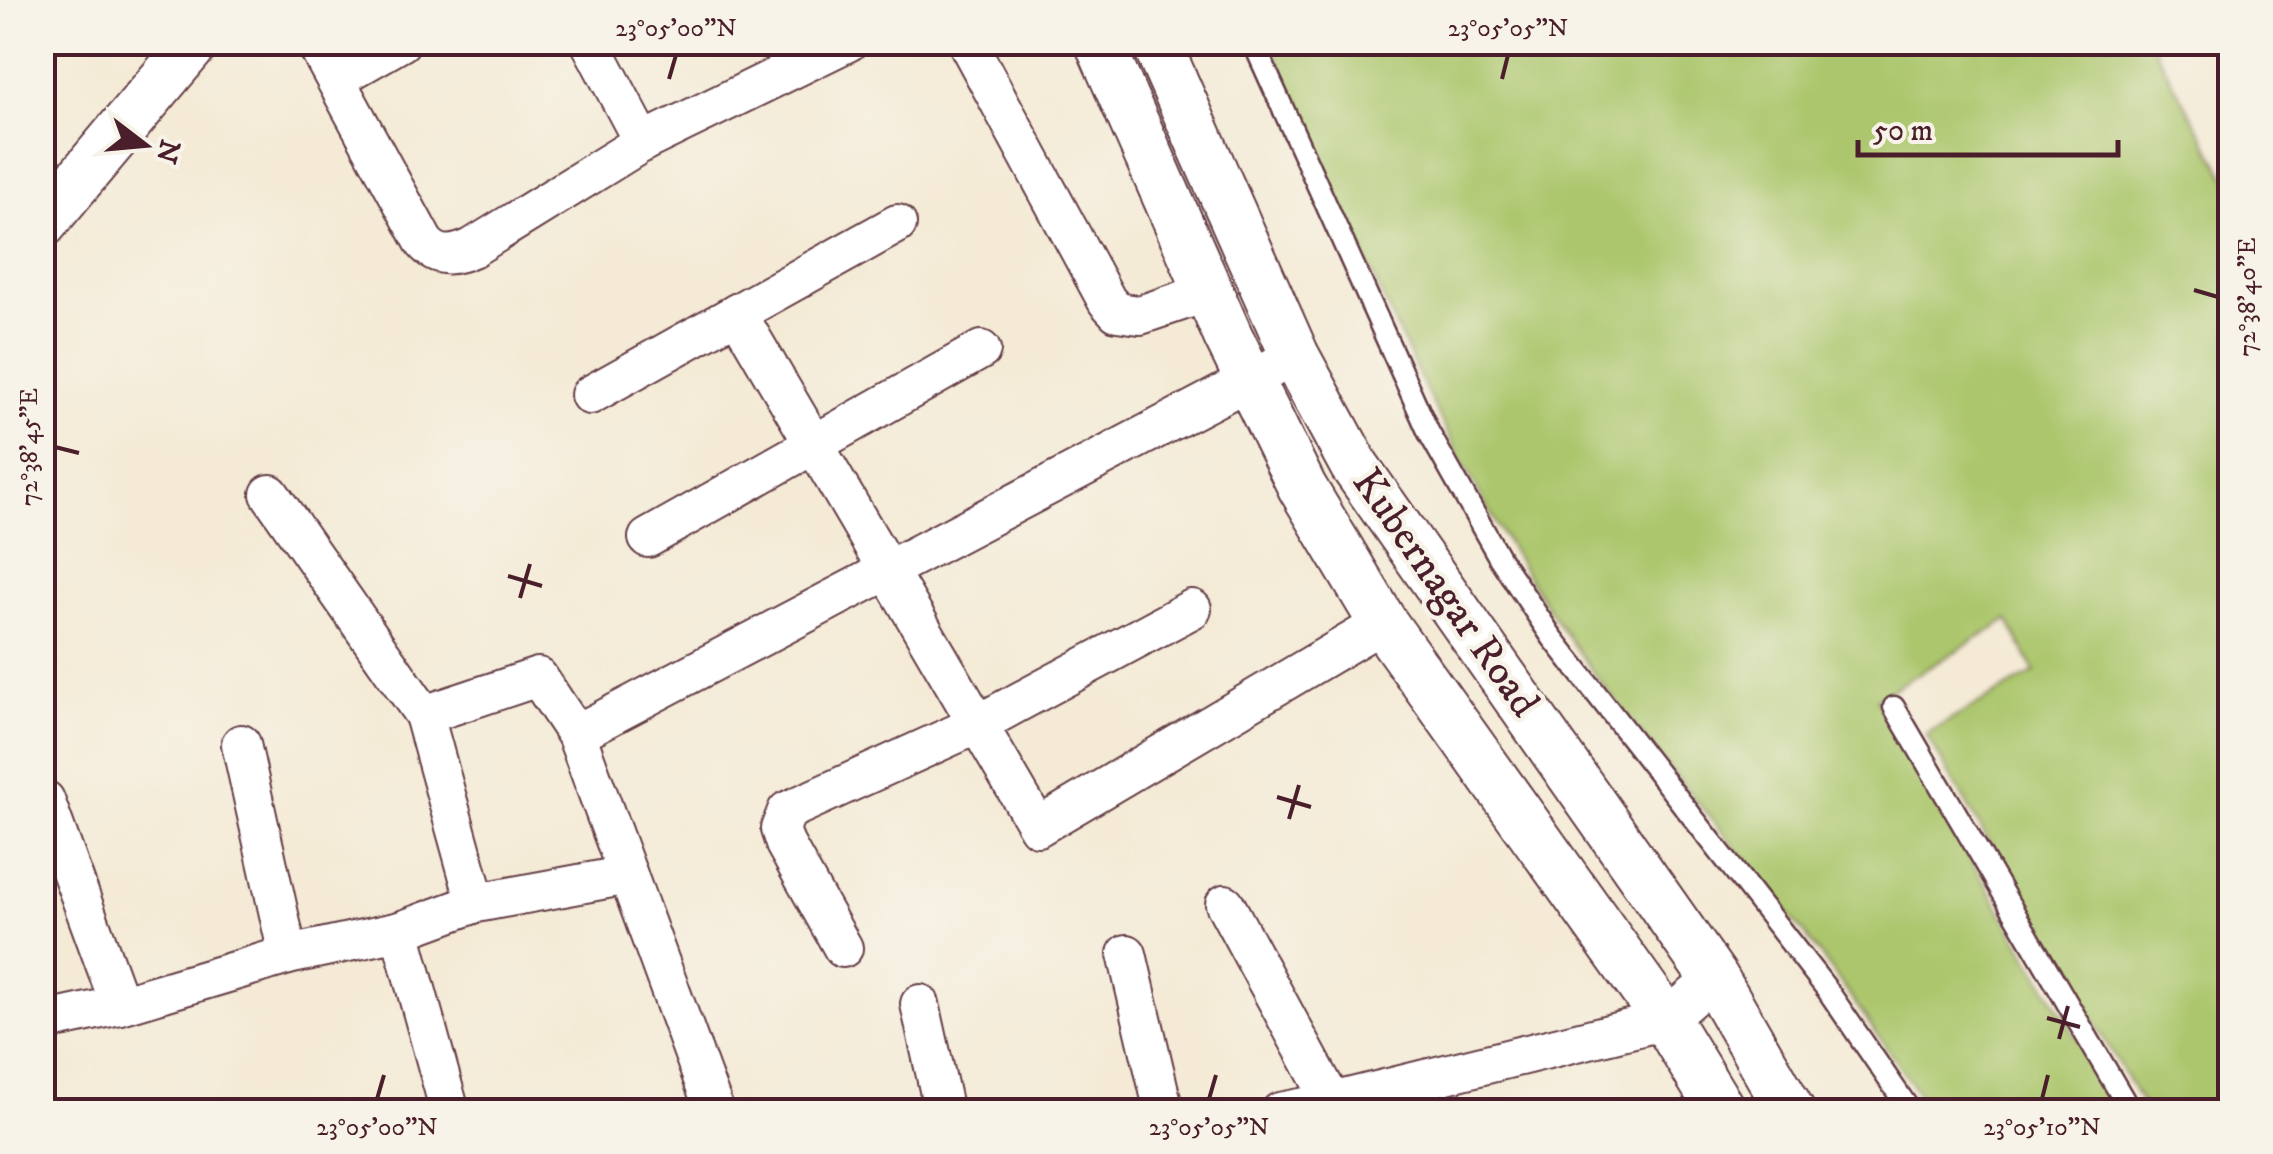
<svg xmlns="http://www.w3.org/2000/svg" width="2273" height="1154" font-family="'IM FELL DW Pica',serif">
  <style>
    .grass { fill: #abc66c; stroke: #7a724c; stroke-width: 2.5 }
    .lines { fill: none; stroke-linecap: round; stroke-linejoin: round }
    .service-casing { stroke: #643d44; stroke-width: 25 }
    .minor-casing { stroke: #643d44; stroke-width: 42 }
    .tertiary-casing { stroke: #643d44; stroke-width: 52 }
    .service { stroke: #fff; stroke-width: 20 }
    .minor { stroke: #fff; stroke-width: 38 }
    .tertiary { stroke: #fff; stroke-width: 48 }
    .ticks { fill: none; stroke: #4a1f2b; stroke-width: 4 }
    .labels { text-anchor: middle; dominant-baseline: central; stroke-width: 9; stroke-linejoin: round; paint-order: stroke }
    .street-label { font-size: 42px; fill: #4a1f2b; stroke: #f7f3e8 }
    .neatline { fill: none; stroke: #4a1f2b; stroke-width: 4 }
    .ticks-label { font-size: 25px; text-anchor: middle; fill: #4a1f2b }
  </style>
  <rect width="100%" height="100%" fill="#f7f3e8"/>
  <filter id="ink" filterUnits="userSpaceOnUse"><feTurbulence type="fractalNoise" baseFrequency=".01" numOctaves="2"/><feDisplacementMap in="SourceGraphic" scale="20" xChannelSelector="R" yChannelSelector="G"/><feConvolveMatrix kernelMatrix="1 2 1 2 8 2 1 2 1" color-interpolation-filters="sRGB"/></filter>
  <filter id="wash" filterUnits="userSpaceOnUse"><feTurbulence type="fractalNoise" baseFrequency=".0048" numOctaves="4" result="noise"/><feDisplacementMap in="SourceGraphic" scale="40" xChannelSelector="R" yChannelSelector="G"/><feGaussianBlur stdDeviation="2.25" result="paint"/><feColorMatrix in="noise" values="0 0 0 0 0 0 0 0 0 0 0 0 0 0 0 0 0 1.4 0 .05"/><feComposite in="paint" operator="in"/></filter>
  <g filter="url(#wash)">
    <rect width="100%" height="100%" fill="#f4ead5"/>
    <path class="grass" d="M 1944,42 L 1949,49 L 1960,42 L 2151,43 L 2230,184 L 2230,1111 L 2146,1111 L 1926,734 L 2035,672 L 2008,620 L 1876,699 L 2120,1111 L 1930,1111 C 1888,1051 1848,990 1803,932 C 1711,813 1605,702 1526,574 C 1423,407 1350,221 1270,43 Z"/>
  </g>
  <g filter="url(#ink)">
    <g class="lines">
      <defs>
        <g id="service">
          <polyline points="1253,42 1429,433 1500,559 1552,637 1826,988 1911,1112"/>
          <polyline points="1894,707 2131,1112"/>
        </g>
        <g id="minor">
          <path d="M 315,42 L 424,242 C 438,259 454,256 472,248 L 643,142 L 848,42"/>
          <polyline points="590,42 643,142"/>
          <polyline points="967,42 1107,301 1117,312 1140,315 1208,292"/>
          <polyline points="336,79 401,42"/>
          <polyline points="897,224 737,313 1038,827 1383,623"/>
          <polyline points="590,395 737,313"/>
          <polyline points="270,494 424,715"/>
          <polyline points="648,538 981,350"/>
          <polyline points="576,734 715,1112"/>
          <polyline points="241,744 288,955"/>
          <polyline points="45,800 120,1005"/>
          <polyline points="476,903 628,875"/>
          <polyline points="1225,904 1332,1102"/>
          <polyline points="400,931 476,903 424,715 538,677 576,734 1295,356"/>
          <polyline points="843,948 785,844 780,829 787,811 978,724 1192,609"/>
          <polyline points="1127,954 1164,1112"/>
          <polyline points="920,1004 944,1112"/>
          <polyline points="42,1022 120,1005 288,955 400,931 450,1112"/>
          <polyline points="1280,1112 1332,1102 1666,1020 1714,978"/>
        </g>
        <g id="tertiary">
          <polyline points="1099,42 1228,336 1302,487 1383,623 1666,1020 1722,1112"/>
          <polyline points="1156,42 1295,356 1354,465 1714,978 1791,1112"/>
          <polyline points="42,224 195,42"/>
        </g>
      </defs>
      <use href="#service" class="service-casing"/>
      <use href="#minor" class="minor-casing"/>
      <use href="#tertiary" class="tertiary-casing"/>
      <use href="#service" class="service"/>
      <use href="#minor" class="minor"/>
      <use href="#tertiary" class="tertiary"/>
    </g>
  </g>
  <path class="ticks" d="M 669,79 L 676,55M 1502,79 L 1508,55M 2194,290 L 2218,297M 55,447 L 79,453M 508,576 L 542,586M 520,598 L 530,564M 1277,797 L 1311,807M 1289,819 L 1299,785M 2047,1018 L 2080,1027M 2059,1039 L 2068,1006M 377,1099 L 384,1075M 1209,1099 L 1216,1075M 2042,1099 L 2048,1075"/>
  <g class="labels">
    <g class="street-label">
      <text transform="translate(1445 593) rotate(55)">Kubernagar Road</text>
    </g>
  </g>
  <rect width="2273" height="1154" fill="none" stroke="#f7f3e8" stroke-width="110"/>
  <g transform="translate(145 145) rotate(106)" stroke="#f7f3e8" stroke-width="8" paint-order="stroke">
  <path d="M0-8L18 38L0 25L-18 38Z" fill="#4a1f2b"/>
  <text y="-15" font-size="28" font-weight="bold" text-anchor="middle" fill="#4a1f2b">N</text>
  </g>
  <path d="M1858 140v15h260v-15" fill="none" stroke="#4a1f2b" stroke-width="5"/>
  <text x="1873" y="140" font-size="30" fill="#4a1f2b" stroke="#f7f3e8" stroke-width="8" paint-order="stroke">50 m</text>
  <rect x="55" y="55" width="2163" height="1044" class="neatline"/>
  <g class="ticks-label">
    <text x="676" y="36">23°05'00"N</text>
    <text x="1508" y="36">23°05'05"N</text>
    <text transform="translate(2246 297) rotate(-90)" y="9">72°38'40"E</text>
    <text transform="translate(28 447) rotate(-90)" y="9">72°38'45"E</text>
    <text x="377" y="1135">23°05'00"N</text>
    <text x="1209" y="1135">23°05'05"N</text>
    <text x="2042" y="1135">23°05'10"N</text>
  </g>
</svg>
